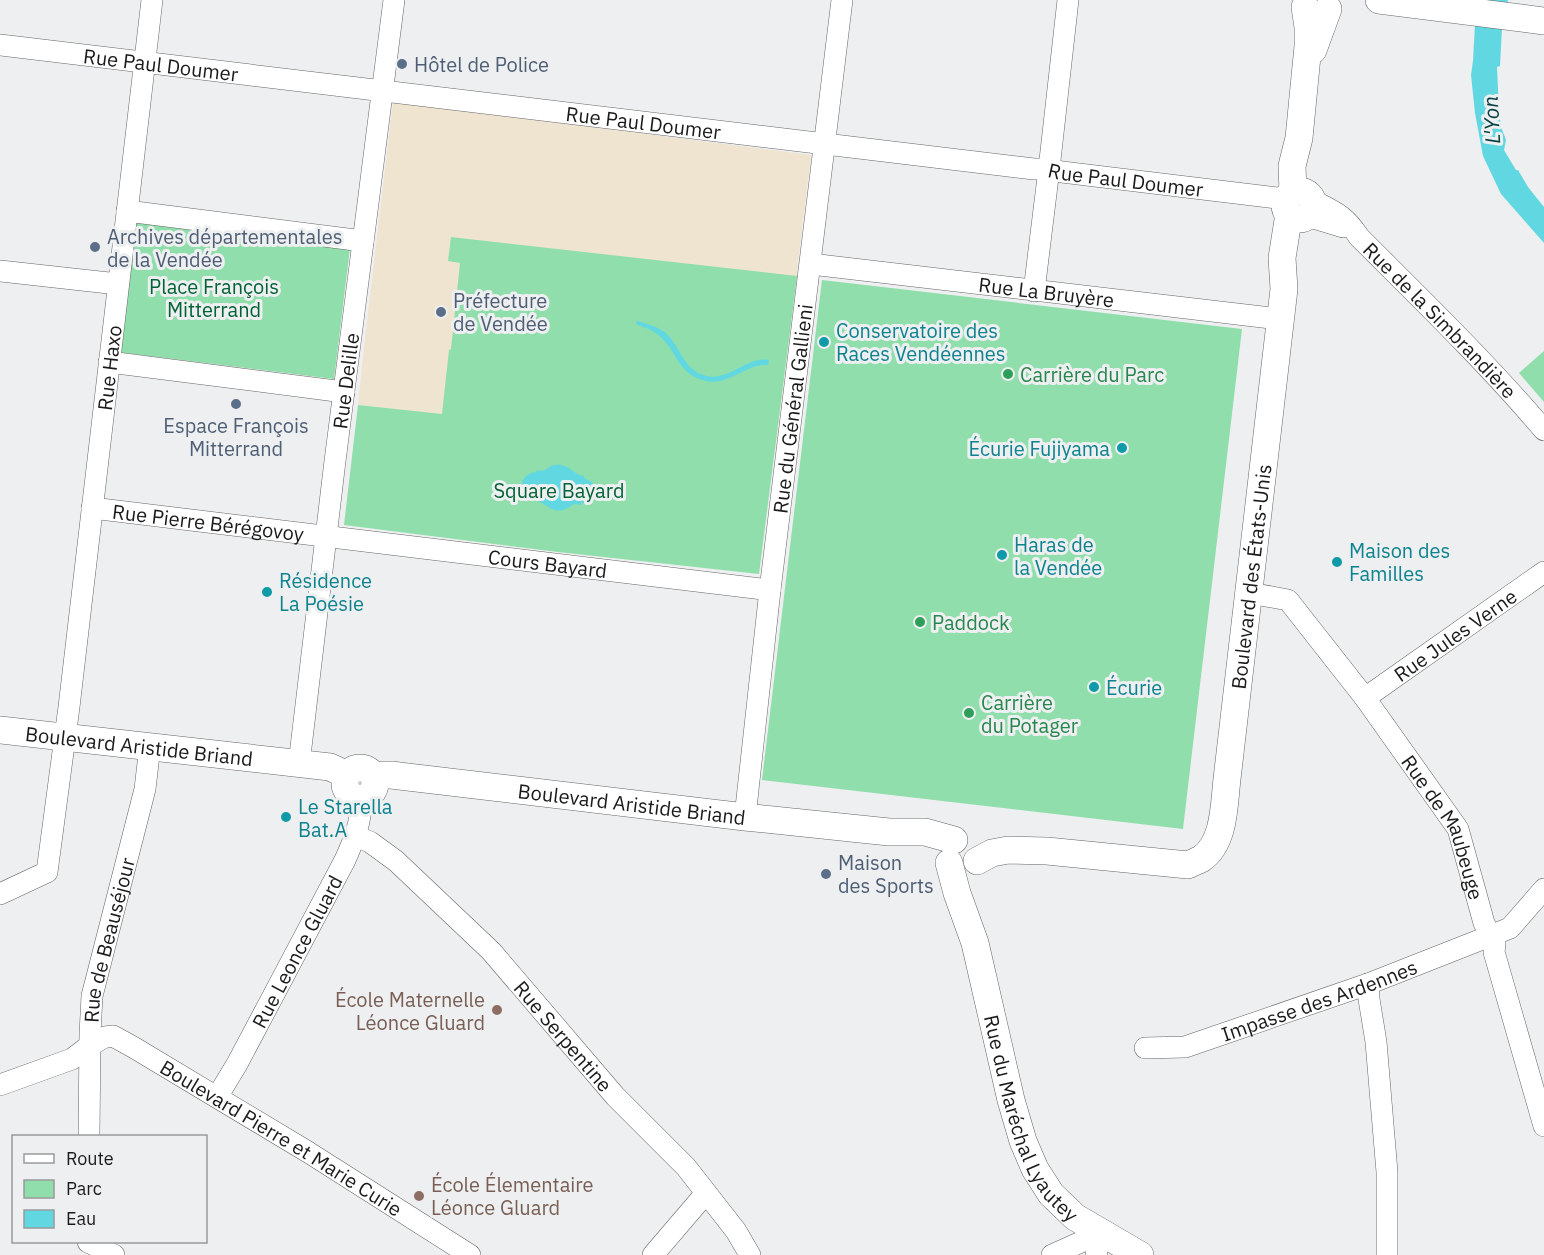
<svg xmlns="http://www.w3.org/2000/svg" width="1544" height="1255" font-family="'IBM Plex Sans',sans-serif">
  <style>
    .commercial { fill: #efe4cf }
    .green { fill: #8fdeab }
    .water { fill: #61d8e1 }
    .lines { fill: none; stroke-linecap: round; stroke-linejoin: round }
    .minor-casing { stroke: #656566; stroke-width: 22 }
    .major-casing { stroke: #656566; stroke-width: 28 }
    .minor { stroke: #fff; stroke-width: 21 }
    .major { stroke: #fff; stroke-width: 27 }
    .service-dot { fill: #5c6f8a; stroke: #eeeff0; stroke-width: 2 }
    .culture-dot { fill: #0f9aa8; stroke: #eeeff0; stroke-width: 2 }
    .leisure-dot { fill: #2e9e5b; stroke: #eeeff0; stroke-width: 2 }
    .education-dot { fill: #8d6e63; stroke: #eeeff0; stroke-width: 2 }
    .labels { text-anchor: middle; dominant-baseline: central; stroke-width: 6; stroke-linejoin: round; paint-order: stroke }
    .street-label { font-size: 20px; fill: #1a1a1a; stroke: #eeeff0 }
    .service-label { font-size: 20px; fill: #4e5e75; stroke: #eeeff0; text-anchor: start }
    .park-label { font-size: 20px; fill: #006336; stroke: #eeeff0 }
    .culture-label { font-size: 20px; fill: #0d838f; stroke: #eeeff0; text-anchor: start }
    .leisure-label { font-size: 20px; fill: #27864d; stroke: #eeeff0; text-anchor: start }
    .education-label { font-size: 20px; fill: #785e54; stroke: #eeeff0; text-anchor: end }
    .water-label { font-size: 21px; font-style: italic; fill: #064044; stroke: #eeeff0 }
  </style>
  <rect width="100%" height="100%" fill="#eeeff0"/>
  <polygon class="commercial" points="393,102 811,155 775,453 358,405 365,338"/>
  <g class="green">
    <polygon points="133,221 350,248 334,379 117,352"/>
    <polygon points="451,237 797,276 759,574 558,552 344,525 358,405 442,414 449,350 451,349 460,263 448,261"/>
    <polygon points="822,280 1242,329 1183,829 762,780"/>
    <polygon points="1544,351 1544,402 1519,373"/>
  </g>
  <g class="water">
    <polygon points="1483,0 1508,0 1502,27 1500,66 1497,67 1499,110 1501,127 1506,140 1504,150 1516,170 1518,170 1528,187 1544,207 1544,243 1501,194 1483,156 1475,113 1471,75 1473,61 1475,24"/>
    <path d="M 637,321 C 646,323 655,326 663,331 C 681,344 682,371 707,376 C 730,381 747,356 769,360 L 768,365 C 746,363 729,386 706,381 C 676,374 678,350 657,334 C 651,329 643,327 636,324 Z"/>
    <path d="M 553,465 C 571,463 571,474 584,476 L 584,478 L 592,482 L 595,490 C 595,498 589,502 581,503 L 581,505 L 574,504 C 552,520 549,502 533,500 L 533,497 C 517,492 519,474 536,472 L 537,470 L 543,471 Z"/>
  </g>
  <g class="lines">
    <defs>
      <g id="minor">
        <path id="s1" d="M 0,45 L 1034,169 L 1049,169 L 1062,172 L 1286,199"/>
        <path id="s2" d="M 1312,200 C 1335,212 1345,215 1359,237 C 1422,300 1486,362 1544,430"/>
        <polyline points="127,211 363,241"/>
        <polyline points="1307,216 1343,227"/>
        <path id="s3" d="M 811,264 L 1280,319"/>
        <polyline points="0,271 118,284"/>
        <polyline points="1034,291 1049,169 1068,0"/>
        <polyline points="109,362 344,392"/>
        <path id="s4" d="M 92,508 L 770,590"/>
        <path id="s5" d="M 1250,593 L 1288,600 L 1365,698 L 1458,829 L 1484,923 L 1495,944 L 1494,952 L 1544,1126"/>
        <path id="s6" d="M 1365,698 L 1544,572"/>
        <path id="s7" d="M 299,764 L 335,461 L 394,0"/>
        <path id="s8" d="M 745,817 L 770,590 L 842,0"/>
        <path id="s9" d="M 356,836 L 370,842 L 396,861 L 491,951 L 615,1096 L 686,1167 L 736,1231 L 750,1255"/>
        <path id="s10" d="M 0,894 L 47,872 L 69,707 L 152,0"/>
        <polyline points="1368,984 1369,999 1376,1042 1387,1172 1387,1255"/>
        <path id="s11" d="M 1145,1048 L 1185,1047 L 1368,984 L 1490,936 L 1510,928 L 1544,889"/>
        <path id="s12" d="M 0,1085 L 72,1059 L 89,1046 L 105,1037 L 113,1036 L 133,1047 L 308,1152 L 470,1255"/>
        <path id="s13" d="M 217,1097 L 237,1064 L 345,860 C 354,840 362,821 361,798"/>
        <path id="s14" d="M 89,1136 L 90,1034 L 92,996 L 145,789 L 150,746"/>
        <polyline points="88,1242 114,1255"/>
        <polyline points="653,1255 706,1193"/>
        <polyline points="1052,1255 1101,1233"/>
        <polyline points="1096,1255 1101,1233"/>
      </g>
      <g id="major">
        <polyline points="1379,0 1544,21"/>
        <polyline points="1313,50 1328,9"/>
        <circle cx="1299" cy="205" r="14"/>
        <polyline points="1293,192 1292,166 1299,138 1308,46 1308,27 1305,7"/>
        <path id="s15" d="M 0,730 L 330,767 L 347,775"/>
        <circle cx="360" cy="783" r="15"/>
        <path id="s16" d="M 374,778 L 382,775 L 391,775 L 745,817 L 889,832 L 925,832 L 954,840"/>
        <path id="s17" d="M 977,861 L 992,853 L 1008,850 L 1047,851 L 1188,865 C 1192,863 1197,861 1201,859 C 1225,843 1224,804 1227,779 L 1284,289 L 1282,258 L 1289,214"/>
        <path id="s18" d="M 949,863 L 957,893 L 975,943 L 1011,1100 L 1023,1141 L 1035,1169 L 1051,1194 L 1075,1217 L 1140,1255"/>
      </g>
    </defs>
    <use href="#minor" class="minor-casing"/>
    <use href="#major" class="major-casing"/>
    <use href="#minor" class="minor"/>
    <use href="#major" class="major"/>
  </g>
  <g class="service-dot">
    <circle cx="402" cy="64" r="6"/>
    <circle cx="95" cy="247" r="6"/>
    <circle cx="441" cy="312" r="6"/>
    <circle cx="236" cy="404" r="6"/>
    <circle cx="826" cy="874" r="6"/>
  </g>
  <g class="culture-dot">
    <circle cx="824" cy="342" r="6"/>
    <circle cx="1122" cy="448" r="6"/>
    <circle cx="1002" cy="555" r="6"/>
    <circle cx="1337" cy="562" r="6"/>
    <circle cx="267" cy="592" r="6"/>
    <circle cx="1094" cy="687" r="6"/>
    <circle cx="286" cy="817" r="6"/>
  </g>
  <g class="leisure-dot">
    <circle cx="1008" cy="374" r="6"/>
    <circle cx="920" cy="622" r="6"/>
    <circle cx="969" cy="713" r="6"/>
  </g>
  <g class="education-dot">
    <circle cx="497" cy="1010" r="6"/>
    <circle cx="419" cy="1196" r="6"/>
  </g>
  <g class="labels">
    <g class="street-label">
      <text stroke="none"><textPath href="#s1" startOffset="162">Rue Paul Doumer</textPath></text>
      <text stroke="none"><textPath href="#s1" startOffset="648">Rue Paul Doumer</textPath></text>
      <text stroke="none"><textPath href="#s1" startOffset="1134">Rue Paul Doumer</textPath></text>
      <text stroke="none"><textPath href="#s3" startOffset="237">Rue La Bruyère</textPath></text>
      <text stroke="none"><textPath href="#s2" startOffset="177">Rue de la Simbrandière</textPath></text>
      <text stroke="none"><textPath href="#s10" startOffset="560">Rue Haxo</textPath></text>
      <text stroke="none"><textPath href="#s7" startOffset="386">Rue Delille</textPath></text>
      <text stroke="none"><textPath href="#s8" startOffset="411">Rue du Général Gallieni</textPath></text>
      <text stroke="none"><textPath href="#s4" startOffset="117">Rue Pierre Bérégovoy</textPath></text>
      <text stroke="none"><textPath href="#s4" startOffset="459">Cours Bayard</textPath></text>
      <text stroke="none"><textPath href="#s17" startOffset="519">Boulevard des États-Unis</textPath></text>
      <text stroke="none"><textPath href="#s6" startOffset="110">Rue Jules Verne</textPath></text>
      <text stroke="none"><textPath href="#s15" startOffset="140">Boulevard Aristide Briand</textPath></text>
      <text stroke="none"><textPath href="#s16" startOffset="260">Boulevard Aristide Briand</textPath></text>
      <text stroke="none"><textPath href="#s5" startOffset="316">Rue de Maubeuge</textPath></text>
      <text stroke="none"><textPath href="#s14" startOffset="198">Rue de Beauséjour</textPath></text>
      <text stroke="none"><textPath href="#s13" startOffset="166">Rue Leonce Gluard</textPath></text>
      <text stroke="none"><textPath href="#s11" startOffset="182">Impasse des Ardennes</textPath></text>
      <text stroke="none"><textPath href="#s9" startOffset="290">Rue Serpentine</textPath></text>
      <text stroke="none"><textPath href="#s18" startOffset="270">Rue du Maréchal Lyautey</textPath></text>
      <text stroke="none"><textPath href="#s12" startOffset="321">Boulevard Pierre et Marie Curie</textPath></text>
    </g>
    <g class="service-label">
      <text x="414" y="64">Hôtel de Police</text>
      <text x="107" y="236">Archives départementales<tspan x="107" dy="23">de la Vendée</tspan></text>
      <text x="453" y="300">Préfecture<tspan x="453" dy="23">de Vendée</tspan></text>
      <text x="236" y="425" text-anchor="middle">Espace François<tspan x="236" dy="23">Mitterrand</tspan></text>
      <text x="838" y="862">Maison<tspan x="838" dy="23">des Sports</tspan></text>
    </g>
    <g class="park-label">
      <text x="214" y="286">Place François<tspan x="214" dy="23">Mitterrand</tspan></text>
      <text x="559" y="490">Square Bayard</text>
    </g>
    <g class="culture-label">
      <text x="836" y="330">Conservatoire des<tspan x="836" dy="23">Races Vendéennes</tspan></text>
      <text x="1110" y="448" text-anchor="end">Écurie Fujiyama</text>
      <text x="1014" y="544">Haras de<tspan x="1014" dy="23">la Vendée</tspan></text>
      <text x="1349" y="550">Maison des<tspan x="1349" dy="23">Familles</tspan></text>
      <text x="279" y="580">Résidence<tspan x="279" dy="23">La Poésie</tspan></text>
      <text x="1106" y="687">Écurie</text>
      <text x="298" y="806">Le Starella<tspan x="298" dy="23">Bat.A</tspan></text>
    </g>
    <g class="leisure-label">
      <text x="1020" y="374">Carrière du Parc</text>
      <text x="932" y="622">Paddock</text>
      <text x="981" y="702">Carrière<tspan x="981" dy="23">du Potager</tspan></text>
    </g>
    <g class="education-label">
      <text x="485" y="999">École Maternelle<tspan x="485" dy="23">Léonce Gluard</tspan></text>
      <text x="431" y="1184" text-anchor="start">École Élementaire<tspan x="431" dy="23">Léonce Gluard</tspan></text>
    </g>
    <g class="water-label">
      <text transform="translate(1491 120) rotate(-93)">L'Yon</text>
    </g>
  </g>
  <rect x="12" y="1135" width="195" height="108" fill="#eeeff0" stroke="#999a9a" stroke-width="1.5"/>
  <rect x="24" y="1154" width="30" height="9" fill="#ffffff" stroke="#999a9a" stroke-width="1.5"/>
  <text x="66" y="1165" font-size="18" fill="#1a1a1a">Route</text>
  <rect x="24" y="1180" width="30" height="18" fill="#8fdeab" stroke="#999a9a" stroke-width="1.5"/>
  <text x="66" y="1195" font-size="18" fill="#1a1a1a">Parc</text>
  <rect x="24" y="1210" width="30" height="18" fill="#61d8e1" stroke="#999a9a" stroke-width="1.5"/>
  <text x="66" y="1225" font-size="18" fill="#1a1a1a">Eau</text>
</svg>
